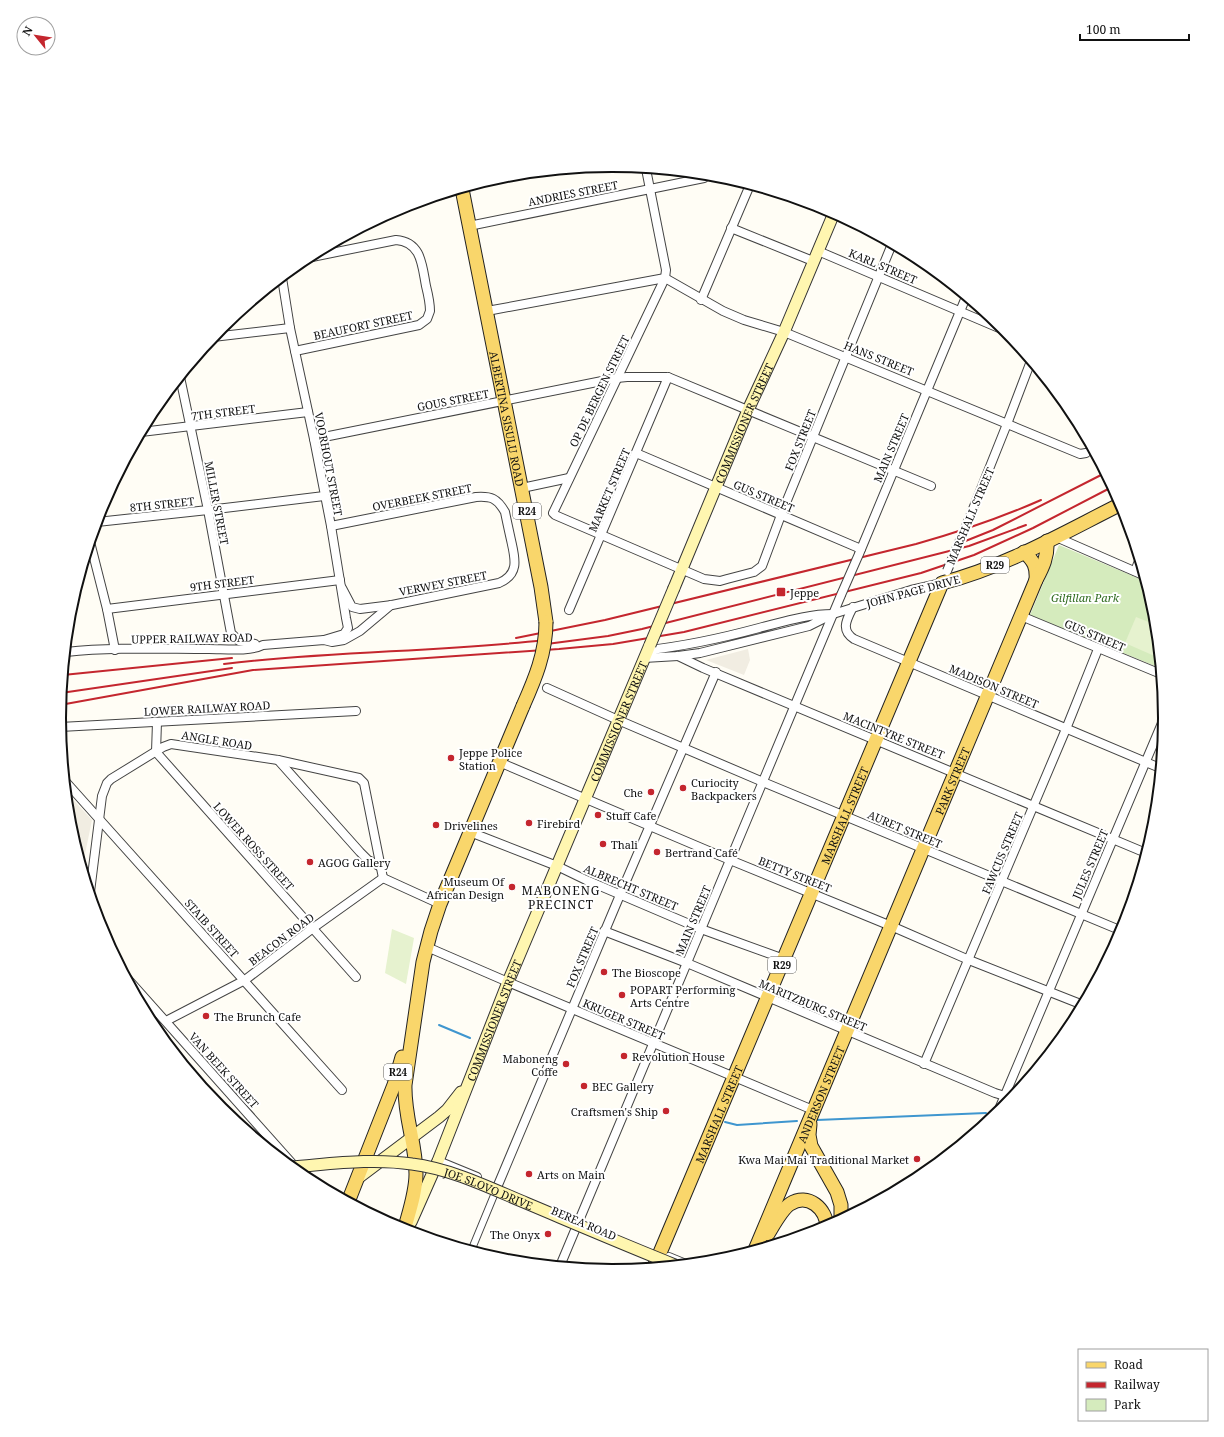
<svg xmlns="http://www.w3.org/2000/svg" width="1224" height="1437" font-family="'Noto Serif',serif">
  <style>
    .green { fill: #d5ebbd }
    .pitch { fill: #e6f2cf }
    .plaza { fill: #f1ede2 }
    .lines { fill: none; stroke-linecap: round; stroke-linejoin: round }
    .stream { stroke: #3f96cf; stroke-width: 2 }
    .pedestrian-casing { stroke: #444; stroke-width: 8 }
    .minor-casing { stroke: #444; stroke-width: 10 }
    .secondary-casing { stroke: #333; stroke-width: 13 }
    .primary-casing { stroke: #222; stroke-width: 15 }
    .pedestrian { stroke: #fff; stroke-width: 6 }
    .minor { stroke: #fff; stroke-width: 8 }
    .secondary { stroke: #fff6b0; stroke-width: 11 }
    .primary { stroke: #f9d66b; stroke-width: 13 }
    .rail { stroke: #c4262e; stroke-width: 2 }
    .minor-bridge-casing { stroke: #444; stroke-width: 10; stroke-linecap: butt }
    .secondary-bridge-casing { stroke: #333; stroke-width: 13; stroke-linecap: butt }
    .primary-bridge-casing { stroke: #222; stroke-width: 15; stroke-linecap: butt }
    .minor-bridge { stroke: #fff; stroke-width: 8 }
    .secondary-bridge { stroke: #fff6b0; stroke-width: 11 }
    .primary-bridge { stroke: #f9d66b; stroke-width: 13 }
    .poi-dot { fill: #c4262e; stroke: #fff; stroke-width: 1.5 }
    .labels { text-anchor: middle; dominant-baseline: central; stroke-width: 4; stroke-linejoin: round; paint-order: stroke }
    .shield { fill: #fff; stroke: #585858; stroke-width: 1 }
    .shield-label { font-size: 10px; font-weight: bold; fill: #111 }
    .street-label { font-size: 11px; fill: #111; stroke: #fff }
    .poi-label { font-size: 11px; fill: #111; stroke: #fff; text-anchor: start }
    .park-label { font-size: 11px; font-style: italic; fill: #2f6b1f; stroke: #fff }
    .neighbourhood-label { font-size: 12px; letter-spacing: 1px; fill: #111; stroke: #fff }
    .rim { fill: none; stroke: #111; stroke-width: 2 }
  </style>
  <rect width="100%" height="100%" fill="#fffdf5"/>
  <polygon class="green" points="1059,545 1145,581 1154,611 1160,668 1030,615"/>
  <g class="pitch">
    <polygon points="1136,617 1156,625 1159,658 1125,643"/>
    <polygon points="392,929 414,938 406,984 385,973"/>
  </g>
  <g class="plaza">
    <polygon points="748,649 750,660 744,675 706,660"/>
    <polygon points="66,792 92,820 84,859 76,847 70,826"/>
  </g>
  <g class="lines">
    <g class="stream">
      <polyline points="439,1025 470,1038"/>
      <polyline points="817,1120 986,1113"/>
      <polyline points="725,1122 737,1125 797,1121"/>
    </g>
    <defs>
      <polyline id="pedestrian" points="471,1251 497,1188"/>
      <g id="minor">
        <polyline points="646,169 666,270 665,278 553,513 555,515 704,579 720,581 727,579 754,572 762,566 781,515 892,244"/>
        <polyline points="469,226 704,178"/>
        <polyline points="731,228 813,261"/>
        <polyline points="818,251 1006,331"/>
        <polyline points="282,278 290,328 314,439 331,526 346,618 348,628 344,634 324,640"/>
        <polyline points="665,278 723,311 744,320 784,332 1080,454 1086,453"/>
        <polyline points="701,300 750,185"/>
        <polyline points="487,311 665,278"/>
        <polyline points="213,337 290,328"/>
        <path d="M 295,351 L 419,325 L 427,319 L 430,311 C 430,303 428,294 426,286 C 422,266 422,242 396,240 L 307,258"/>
        <polyline points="180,377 208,510 231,633 239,641 255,644"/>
        <polyline points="141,432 308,412"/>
        <polyline points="314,439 617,378 627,377 668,377 931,486"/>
        <polyline points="636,453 861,549"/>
        <polyline points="522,488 569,478"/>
        <polyline points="969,519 1007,424 1031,361"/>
        <polyline points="97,522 208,510 324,496"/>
        <path d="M 331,526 L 476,497 C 491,496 497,498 505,512 C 507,522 509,531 511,540 C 515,558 520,574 499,583 L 392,605 L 360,609 L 352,607 L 342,588"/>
        <polyline points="1056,537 1143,575"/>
        <polyline points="90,542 107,609 115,650"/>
        <polyline points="859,554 966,297"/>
        <polyline points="1135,571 1139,561"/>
        <path d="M 853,607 C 847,619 840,630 854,639 L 1160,768"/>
        <polyline points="107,609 340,580"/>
        <polyline points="569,610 668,377"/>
        <polyline points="833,614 911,590 942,583 943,581"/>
        <polyline points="1021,616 1161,674"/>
        <path d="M 66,652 C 113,647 161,649 209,649 C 225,649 249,652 263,645 L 324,640 L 332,642 L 344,640 L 360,631 L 391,605"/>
        <polyline points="678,656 703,668 1146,853"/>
        <path d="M 644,658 L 678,656 L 700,653 L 809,626 L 833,614 C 808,614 783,622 759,628 C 722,638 686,646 648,650"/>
        <polyline points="547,688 618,720 763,782 1122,931"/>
        <polyline points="157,722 156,752 356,977"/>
        <polyline points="60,727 356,711"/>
        <polyline points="278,760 360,852 368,860 381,867"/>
        <polyline points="499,762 730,860 891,926 969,960 1083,1005"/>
        <polyline points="65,781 342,1090"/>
        <polyline points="470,832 557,866 586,880 701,929 784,959"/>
        <polyline points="383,878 440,904"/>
        <polyline points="90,892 102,796 107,783 111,779 163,747 171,744 278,760 359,778 364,783 383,878"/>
        <polyline points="604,931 687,963 995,1093 1005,1096 1013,1097"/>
        <polyline points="427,947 508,982 813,1110"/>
        <polyline points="126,977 306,1179"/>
        <polyline points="166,1021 245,980 313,928 383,878"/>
        <polyline points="924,1064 1066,729 1098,649"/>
        <polyline points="997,1114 1165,716"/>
        <polyline points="438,1161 477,1177"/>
        <polyline points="498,1185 620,895 716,672"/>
        <polyline points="669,1257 686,1264"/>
        <polyline points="560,1266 841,595"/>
      </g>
      <g id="secondary">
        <path id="s1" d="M 674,588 L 748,410 L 784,332 L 834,213"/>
        <polyline points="358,1178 439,1117 447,1110 461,1092"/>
        <path id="s2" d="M 411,1222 L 438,1161 L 508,982 L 650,645"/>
      </g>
      <g id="primary">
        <path id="s3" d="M 462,189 L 541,587 L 546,622"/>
        <path d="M 1024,552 C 1034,561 1037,567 1036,580"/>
        <polyline points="810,1124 809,1135 811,1146 837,1192 841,1205 841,1220"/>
        <polyline points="348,1202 394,1085 402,1057"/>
        <path d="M 404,1231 C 409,1212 416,1193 416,1174 C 416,1143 404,1117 405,1085 L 423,962 L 431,931 L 440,904 L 523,706"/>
        <path d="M 768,1234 C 773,1226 782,1209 790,1204 C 808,1192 827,1209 827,1228"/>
        <path id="s4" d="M 755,1250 L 1036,580 C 1043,567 1048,556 1047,541"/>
        <path id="s5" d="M 654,1267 L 942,583 C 1005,567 1063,533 1121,504"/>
      </g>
    </defs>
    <use href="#pedestrian" class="pedestrian-casing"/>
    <use href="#minor" class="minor-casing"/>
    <use href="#secondary" class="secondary-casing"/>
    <use href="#primary" class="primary-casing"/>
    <use href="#pedestrian" class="pedestrian"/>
    <use href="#minor" class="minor"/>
    <use href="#secondary" class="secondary"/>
    <use href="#primary" class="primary"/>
    <g class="rail">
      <polyline points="958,544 993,530 1105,473"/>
      <path d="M 516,638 L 605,620 L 916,544 C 959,532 1000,518 1041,500"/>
      <polyline points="539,645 608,636 642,629 969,546 1026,525"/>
      <path d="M 224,664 C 331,651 439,652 545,640"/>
      <polyline points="63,675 232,658"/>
      <polyline points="61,693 232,668"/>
      <polyline points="60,705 253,670 559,649 613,644 684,632 921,573 974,555 1033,528 1112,487"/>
    </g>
    <defs>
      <g id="minor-bridge">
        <polyline points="947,571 969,519"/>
        <polyline points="841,595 859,554"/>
      </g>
      <g id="secondary-bridge">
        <polyline points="650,645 674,588"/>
        <path id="s6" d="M 291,1167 C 331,1164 372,1158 412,1164 C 452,1169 490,1188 526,1203 C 576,1224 625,1245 675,1265"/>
      </g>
      <path id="primary-bridge" d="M 523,706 C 535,679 546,653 546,622"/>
    </defs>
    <use href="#minor-bridge" class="minor-bridge-casing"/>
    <use href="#secondary-bridge" class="secondary-bridge-casing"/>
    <use href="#primary-bridge" class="primary-bridge-casing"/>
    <use href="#minor-bridge" class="minor-bridge"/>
    <use href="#secondary-bridge" class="secondary-bridge"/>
    <use href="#primary-bridge" class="primary-bridge"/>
  </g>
  <g class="poi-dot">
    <rect x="776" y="587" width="10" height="10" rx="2"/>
    <circle cx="451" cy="758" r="4"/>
    <circle cx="683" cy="788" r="4"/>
    <circle cx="651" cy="792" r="4"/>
    <circle cx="598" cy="815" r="4"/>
    <circle cx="529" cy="823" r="4"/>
    <circle cx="436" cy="825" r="4"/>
    <circle cx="603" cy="844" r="4"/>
    <circle cx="657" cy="852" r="4"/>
    <circle cx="310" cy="862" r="4"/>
    <circle cx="512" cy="887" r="4"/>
    <circle cx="604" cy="972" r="4"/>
    <circle cx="622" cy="995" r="4"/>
    <circle cx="206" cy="1016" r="4"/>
    <circle cx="624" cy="1056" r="4"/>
    <circle cx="566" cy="1064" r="4"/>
    <circle cx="584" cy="1086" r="4"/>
    <circle cx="666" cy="1111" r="4"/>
    <circle cx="917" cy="1159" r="4"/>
    <circle cx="529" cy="1174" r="4"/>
    <circle cx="548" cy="1234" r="4"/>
  </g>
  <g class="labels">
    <g class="shield">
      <rect x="513" y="503" width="28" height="16" rx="3"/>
      <rect x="981" y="557" width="28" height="16" rx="3"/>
      <rect x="768" y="957" width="28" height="16" rx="3"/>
      <rect x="384" y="1064" width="28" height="16" rx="3"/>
    </g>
    <g class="shield-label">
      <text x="527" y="511">R24</text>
      <text x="995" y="565">R29</text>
      <text x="782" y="965">R29</text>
      <text x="398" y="1072">R24</text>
    </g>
    <g class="street-label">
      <text transform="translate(573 193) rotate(-11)">ANDRIES STREET</text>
      <text transform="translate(883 266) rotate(23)">KARL STREET</text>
      <text transform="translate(363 325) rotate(-12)">BEAUFORT STREET</text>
      <text transform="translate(879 358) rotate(22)">HANS STREET</text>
      <text transform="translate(599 391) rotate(-64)">OP DE BERGEN STREET</text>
      <text transform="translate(453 400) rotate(-11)">GOUS STREET</text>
      <text transform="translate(223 412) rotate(-7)">7TH STREET</text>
      <text stroke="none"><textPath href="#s3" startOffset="234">ALBERTINA SISULU ROAD</textPath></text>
      <text stroke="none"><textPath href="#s1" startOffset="179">COMMISSIONER STREET</textPath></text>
      <text transform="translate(800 440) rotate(-68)">FOX STREET</text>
      <text transform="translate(891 448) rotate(-67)">MAIN STREET</text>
      <text transform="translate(329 464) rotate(79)">VOORHOUT STREET</text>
      <text transform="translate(609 490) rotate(-67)">MARKET STREET</text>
      <text transform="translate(764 496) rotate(23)">GUS STREET</text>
      <text transform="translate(422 497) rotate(-11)">OVERBEEK STREET</text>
      <text transform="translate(217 503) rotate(79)">MILLER STREET</text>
      <text transform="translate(162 504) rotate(-6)">8TH STREET</text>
      <text transform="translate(970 516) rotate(-67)">MARSHALL STREET</text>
      <text transform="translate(222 583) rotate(-7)">9TH STREET</text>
      <text transform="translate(443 583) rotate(-11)">VERWEY STREET</text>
      <text transform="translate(913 591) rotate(-15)">JOHN PAGE DRIVE</text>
      <text transform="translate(1095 635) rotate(23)">GUS STREET</text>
      <text transform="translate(192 638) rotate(-1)">UPPER RAILWAY ROAD</text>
      <text transform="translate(994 686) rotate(23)">MADISON STREET</text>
      <text transform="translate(207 708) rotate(-3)">LOWER RAILWAY ROAD</text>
      <text stroke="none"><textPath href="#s2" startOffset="542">COMMISSIONER STREET</textPath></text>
      <text transform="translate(894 735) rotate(22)">MACINTYRE STREET</text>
      <text transform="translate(217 740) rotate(9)">ANGLE ROAD</text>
      <text stroke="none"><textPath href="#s4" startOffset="509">PARK STREET</textPath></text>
      <text stroke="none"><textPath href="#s5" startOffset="490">MARSHALL STREET</textPath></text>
      <text transform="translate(905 829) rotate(23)">AURET STREET</text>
      <text transform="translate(254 846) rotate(48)">LOWER ROSS STREET</text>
      <text transform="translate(1002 853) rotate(-67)">FAWCUS STREET</text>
      <text transform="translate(1090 864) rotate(-67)">JULES STREET</text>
      <text transform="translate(795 874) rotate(22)">BETTY STREET</text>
      <text transform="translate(631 887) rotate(23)">ALBRECHT STREET</text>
      <text transform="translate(693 920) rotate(-67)">MAIN STREET</text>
      <text transform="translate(212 928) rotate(48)">STAIB STREET</text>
      <text transform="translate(281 939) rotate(-37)">BEACON ROAD</text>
      <text transform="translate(582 957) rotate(-67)">FOX STREET</text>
      <text transform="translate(813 1005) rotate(23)">MARITZBURG STREET</text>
      <text transform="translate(624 1019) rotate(23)">KRUGER STREET</text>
      <text stroke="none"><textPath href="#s2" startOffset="218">COMMISSIONER STREET</textPath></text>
      <text transform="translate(224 1070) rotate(48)">VAN BEEK STREET</text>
      <text stroke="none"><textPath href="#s4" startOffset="169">ANDERSON STREET</textPath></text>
      <text stroke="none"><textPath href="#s5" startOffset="166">MARSHALL STREET</textPath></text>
      <text stroke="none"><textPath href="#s6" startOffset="202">JOE SLOVO DRIVE</textPath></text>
      <text transform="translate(584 1223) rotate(23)">BEREA ROAD</text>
    </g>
    <g class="poi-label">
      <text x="790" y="592">Jeppe</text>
      <text x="459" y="752">Jeppe Police<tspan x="459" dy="13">Station</tspan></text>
      <text x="691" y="782">Curiocity<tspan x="691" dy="13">Backpackers</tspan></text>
      <text x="643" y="792" text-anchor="end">Che</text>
      <text x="606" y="815">Stuff Cafe</text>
      <text x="537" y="823">Firebird</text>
      <text x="444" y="825">Drivelines</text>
      <text x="611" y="844">Thali</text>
      <text x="665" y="852">Bertrand Café</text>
      <text x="318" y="862">AGOG Gallery</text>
      <text x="504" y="881" text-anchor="end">Museum Of<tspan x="504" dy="13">African Design</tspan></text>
      <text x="612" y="972">The Bioscope</text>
      <text x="630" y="989">POPART Performing<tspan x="630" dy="13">Arts Centre</tspan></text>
      <text x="214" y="1016">The Brunch Cafe</text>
      <text x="632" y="1056">Revolution House</text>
      <text x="558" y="1058" text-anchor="end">Maboneng<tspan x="558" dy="13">Coffe</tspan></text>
      <text x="592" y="1086">BEC Gallery</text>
      <text x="658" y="1111" text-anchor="end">Craftsmen's Ship</text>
      <text x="909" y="1159" text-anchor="end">Kwa Mai Mai Traditional Market</text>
      <text x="537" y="1174">Arts on Main</text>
      <text x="540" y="1234" text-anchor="end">The Onyx</text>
    </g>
    <g class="park-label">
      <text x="1085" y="597">Gilfillan Park</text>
    </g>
    <g class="neighbourhood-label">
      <text x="561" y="890">MABONENG<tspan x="561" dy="14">PRECINCT</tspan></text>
    </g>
  </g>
  <path d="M0 0H1224V1437H0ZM66 718a546 546 0 1 1 1092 0a546 546 0 1 1-1092 0Z" fill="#fff" fill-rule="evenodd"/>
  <path class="rim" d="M66 718a546 546 0 1 1 1092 0a546 546 0 1 1-1092 0Z"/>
  <rect x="1078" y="1349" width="130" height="72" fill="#ffffff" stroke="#a0a0a0"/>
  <rect x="1086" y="1362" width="20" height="6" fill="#f9d66b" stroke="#a0a0a0"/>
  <text x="1114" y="1369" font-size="12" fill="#111111">Road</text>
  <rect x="1086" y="1382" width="20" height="6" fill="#c4262e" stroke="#a0a0a0"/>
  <text x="1114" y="1389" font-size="12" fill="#111111">Railway</text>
  <rect x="1086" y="1399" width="20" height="12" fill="#d5ebbd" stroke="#a0a0a0"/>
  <text x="1114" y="1409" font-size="12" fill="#111111">Park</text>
  <g transform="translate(36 36) rotate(300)"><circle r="19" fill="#ffffff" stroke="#a0a0a0"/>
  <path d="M0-3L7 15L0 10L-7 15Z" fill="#c4262e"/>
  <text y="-6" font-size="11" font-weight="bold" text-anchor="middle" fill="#111111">N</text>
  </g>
  <path d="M1080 34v6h109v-6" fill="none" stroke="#111111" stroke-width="2"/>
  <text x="1086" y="34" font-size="12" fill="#111111" stroke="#ffffff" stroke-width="3" paint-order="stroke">100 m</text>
</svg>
